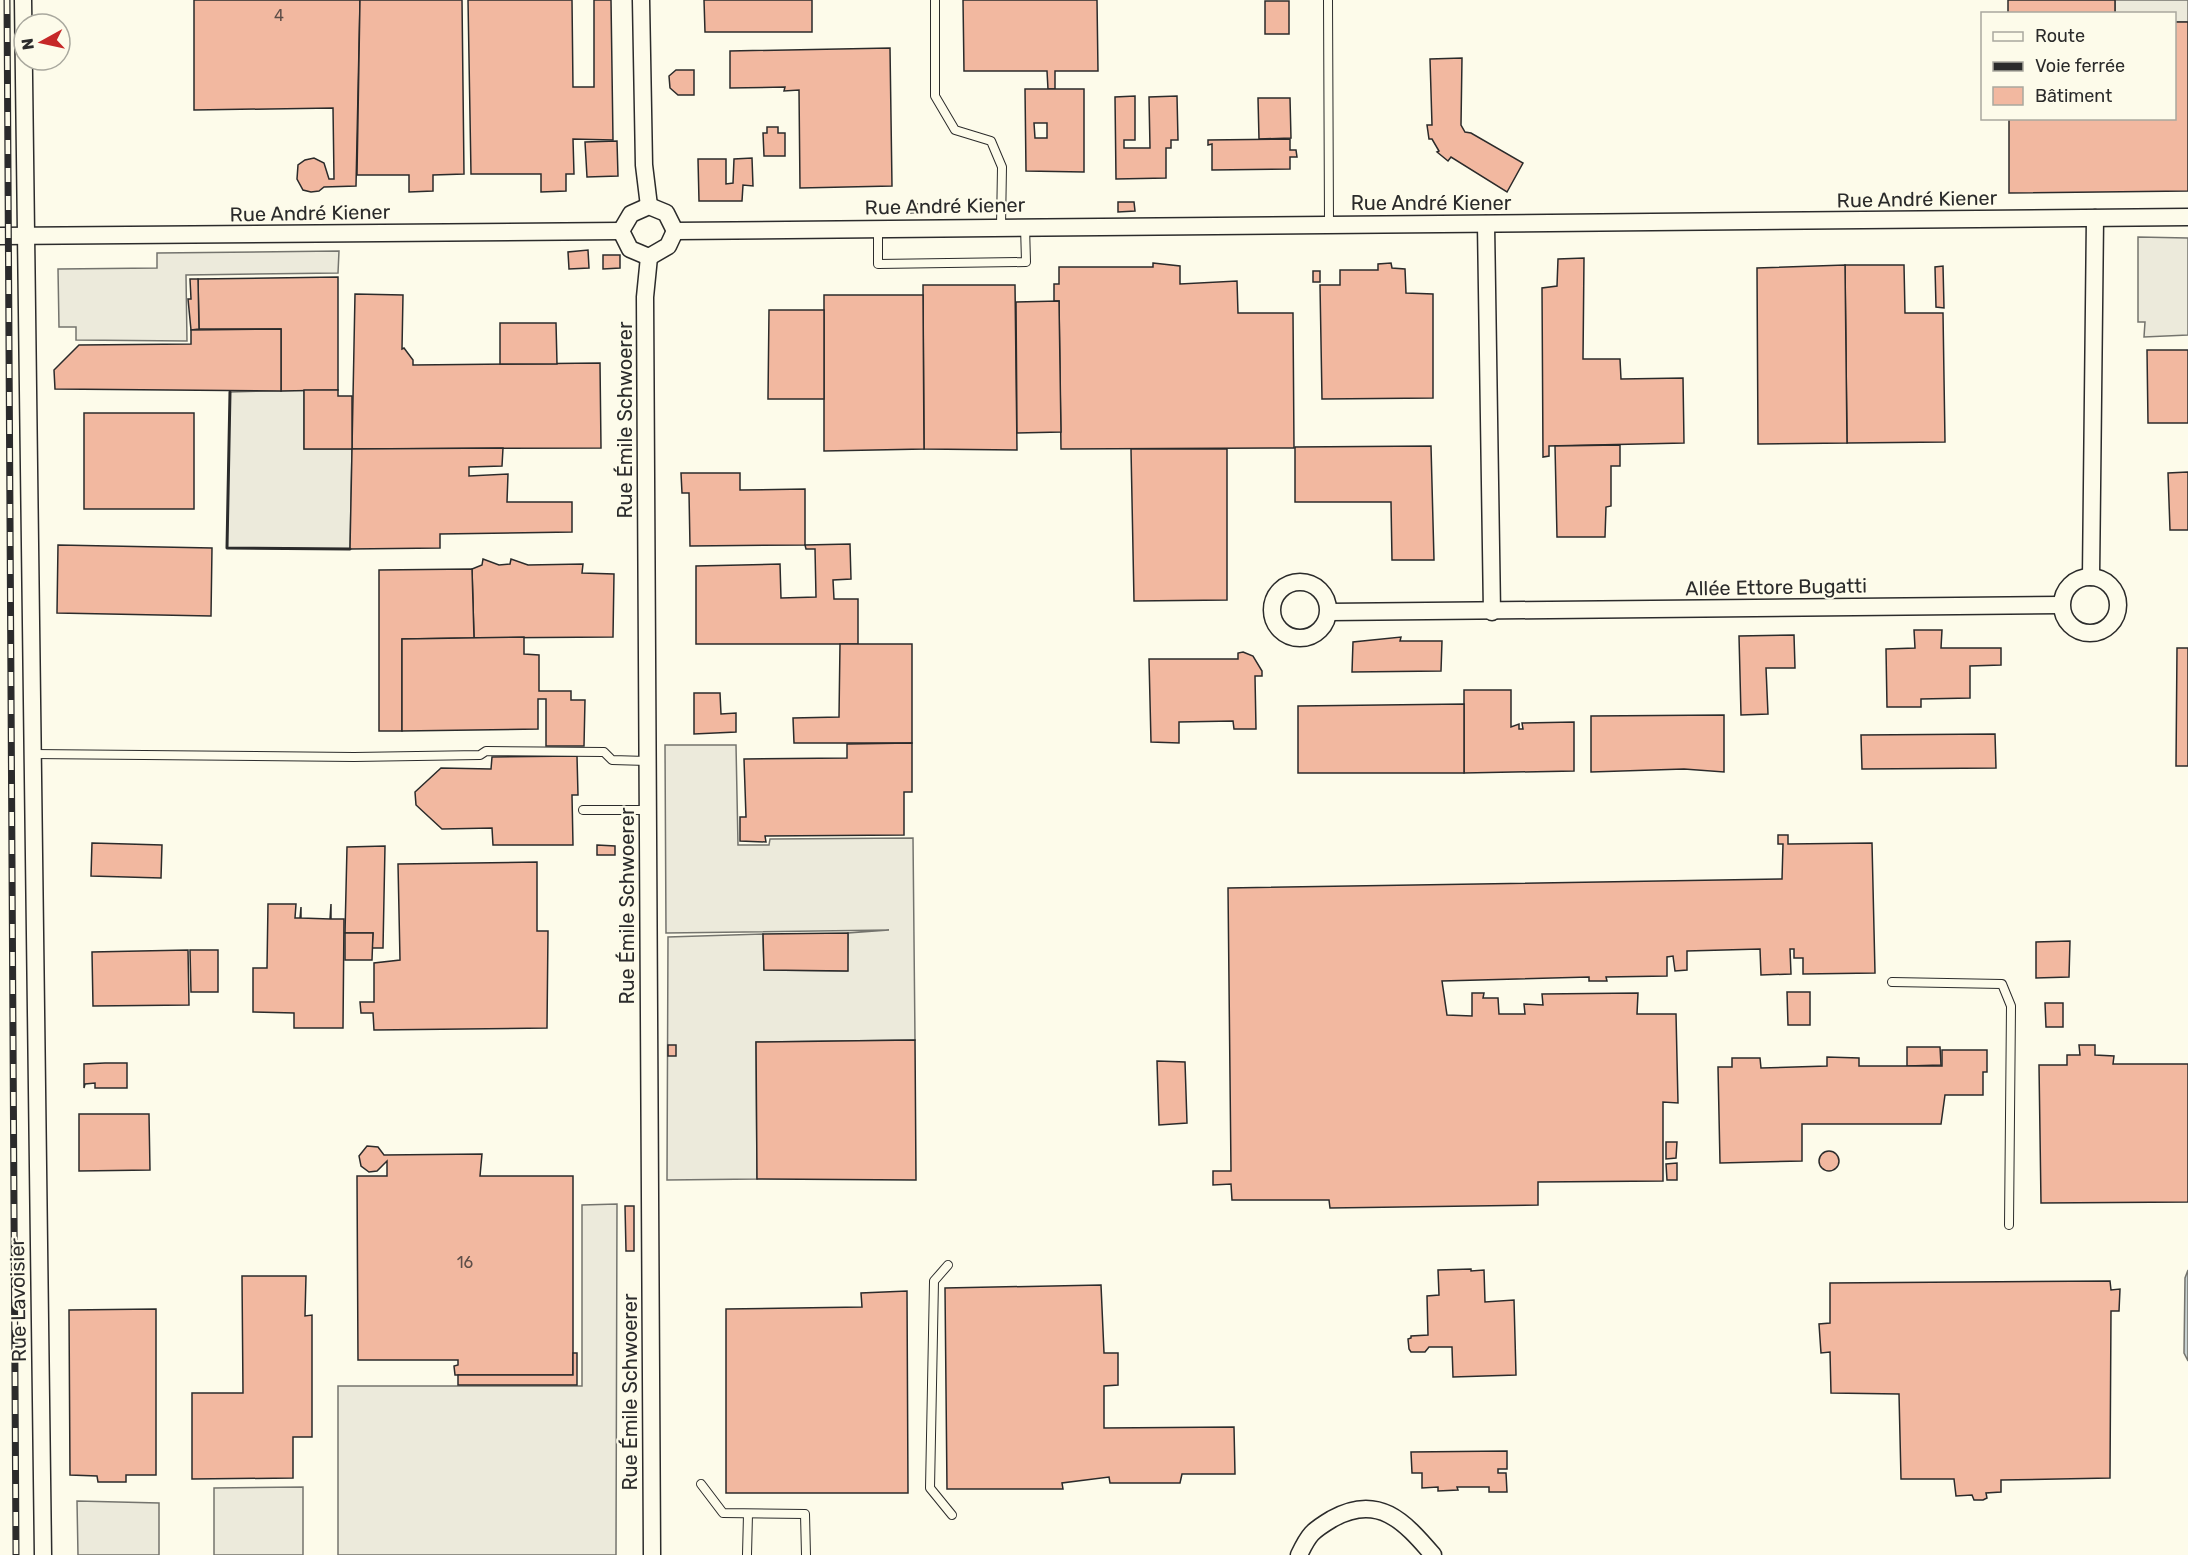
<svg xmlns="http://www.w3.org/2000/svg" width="2188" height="1555" font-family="Rubik,sans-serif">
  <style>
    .parking { fill: #eceadb; stroke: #74746e; stroke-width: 1.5 }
    .water { fill: #c7d0d0; stroke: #74746e; stroke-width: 1.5 }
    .building { fill: #f2b8a0; stroke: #2b2b2b; stroke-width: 1.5; fill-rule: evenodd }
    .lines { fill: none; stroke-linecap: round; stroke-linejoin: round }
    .service-casing { stroke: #2b2b2b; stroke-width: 10 }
    .minor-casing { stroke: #2b2b2b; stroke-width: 19 }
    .service { stroke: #fdfbea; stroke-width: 8 }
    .minor { stroke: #fdfbea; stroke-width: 16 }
    .rail-casing { stroke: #2b2b2b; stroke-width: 7 }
    .rail { stroke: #fdfbea; stroke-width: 4.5; stroke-dasharray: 14; stroke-linecap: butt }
    .wall { stroke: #2b2b2b; stroke-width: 3 }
    .labels { text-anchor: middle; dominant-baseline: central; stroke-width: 4.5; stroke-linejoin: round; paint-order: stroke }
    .number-label { font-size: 16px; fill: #5d4e48 }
    .street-label { font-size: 20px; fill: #2b2b2b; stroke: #fdfbea }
  </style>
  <rect width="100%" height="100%" fill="#fdfbea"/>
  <g class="parking">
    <polygon points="2115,0 2188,0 2188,22 2175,22 2174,14 2115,13"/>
    <polygon points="2138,237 2188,238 2188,335 2144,337 2145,322 2138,322"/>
    <polygon points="339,251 338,273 186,275 187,341 76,340 76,327 59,327 58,269 157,268 157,253"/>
    <polygon points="304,390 304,449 352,449 350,549 227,548 230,392"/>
    <polygon points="665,745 736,745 738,845 769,845 770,839 913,838 915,1040 756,1042 757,1179 667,1180 668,937 763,934 764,970 847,971 848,933 889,930 666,933"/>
    <polygon points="617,1204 616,1555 338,1555 338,1386 582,1386 582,1205"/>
    <polygon points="303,1487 303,1555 214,1555 214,1488"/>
    <polygon points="77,1501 159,1503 159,1555 78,1555"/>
  </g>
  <polygon class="water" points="2188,1270 2188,1361 2184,1353 2185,1278"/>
  <g class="building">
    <polygon points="194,0 360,0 356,186 324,187 319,191 311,192 303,190 297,179 298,165 305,160 314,158 324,163 329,179 334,179 333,108 194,110"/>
    <polygon points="360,0 462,0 464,174 433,175 433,191 409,192 409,175 357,175"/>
    <polygon points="468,0 572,0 573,87 594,87 594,0 611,0 613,140 573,139 574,174 566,174 566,191 541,192 541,174 471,174"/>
    <polygon points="704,0 812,0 812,32 705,32"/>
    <polygon points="963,0 1097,0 1098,71 1055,71 1055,89 1048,89 1047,71 964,71"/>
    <rect x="2008" y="0" width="107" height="14"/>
    <rect x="1265" y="1" width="24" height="33"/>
    <polygon points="2174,22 2188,22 2188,191 2009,193 2009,118 2174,118"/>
    <polygon points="890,48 892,186 800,188 799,90 784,91 785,87 730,88 730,51"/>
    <polygon points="1462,58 1461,125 1465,132 1471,133 1523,163 1507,192 1451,157 1448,161 1437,152 1439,151 1432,139 1429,139 1427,125 1432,125 1430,59"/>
    <polygon points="676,70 694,70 694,95 678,95 670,88 669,76"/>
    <path d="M 1025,89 L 1084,89 L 1084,172 L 1026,171 ZM 1034,123 L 1047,123 L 1047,138 L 1035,138 Z"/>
    <polygon points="1135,96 1135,140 1124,140 1124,148 1150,148 1149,97 1177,96 1178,140 1171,140 1171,148 1166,148 1166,178 1116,179 1115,97"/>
    <polygon points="1258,98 1290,98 1291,138 1259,139"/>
    <polygon points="767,127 778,127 778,133 785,133 785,156 764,156 763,133 767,133"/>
    <polygon points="1290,139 1290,150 1296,150 1297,157 1290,157 1290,169 1212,170 1212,144 1208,145 1208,140"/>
    <polygon points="617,141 618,176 587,177 585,142"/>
    <polygon points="752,158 753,186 743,185 742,201 699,201 698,159 726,159 726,184 733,183 734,159"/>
    <polygon points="1118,202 1134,202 1135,211 1118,212"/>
    <polygon points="909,204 921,204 921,212 910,213"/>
    <polygon points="588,250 589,268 569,269 568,252"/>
    <polygon points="603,255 620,255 620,268 603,269"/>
    <polygon points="1584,258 1583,359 1620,359 1621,379 1683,378 1684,443 1549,446 1549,456 1543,457 1542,288 1557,286 1558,259"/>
    <polygon points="1153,263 1180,266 1180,284 1237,281 1238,313 1293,313 1294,448 1061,449 1059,301 1054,301 1054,284 1059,284 1059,267 1153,267"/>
    <polygon points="1391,263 1392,268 1405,269 1406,293 1433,294 1433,398 1322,399 1320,285 1340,285 1340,270 1378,270 1378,264"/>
    <polygon points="1845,265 1904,265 1905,313 1943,313 1945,442 1847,443"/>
    <polygon points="1845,265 1847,443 1758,444 1757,268"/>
    <polygon points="1943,266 1944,308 1936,307 1935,267"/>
    <rect x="1313" y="271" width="7" height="11"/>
    <polygon points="338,277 338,390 281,391 281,329 199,329 198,279"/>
    <polygon points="190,279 198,279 199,329 191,330 188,299 191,299"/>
    <polygon points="923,285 1015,285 1017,450 924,449"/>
    <polygon points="355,294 403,295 402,349 404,348 413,360 413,365 600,363 601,448 352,449"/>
    <polygon points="824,295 923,295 924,449 824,451"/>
    <polygon points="1059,301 1061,432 1017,433 1016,302"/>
    <polygon points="769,310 824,310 824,399 768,399"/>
    <polygon points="500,323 556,323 557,364 500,364"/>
    <polygon points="281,329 281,391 55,389 54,370 79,345 191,344 191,330"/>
    <polygon points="2147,350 2188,350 2188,423 2148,423"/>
    <polygon points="304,390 338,390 338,396 352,396 352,449 304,449"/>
    <rect x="84" y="413" width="110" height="96"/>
    <polygon points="1620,445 1620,466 1611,466 1611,506 1606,507 1605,537 1557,537 1555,446"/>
    <polygon points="1431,446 1434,560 1392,560 1391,502 1295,502 1295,447"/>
    <polygon points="503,448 502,466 469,467 469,476 508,474 507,502 572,502 572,532 440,534 440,548 350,549 352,449"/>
    <polygon points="1131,449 1227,449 1227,600 1134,601"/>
    <polygon points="2188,472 2188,530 2170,530 2168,473"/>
    <polygon points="681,473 740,473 740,490 805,489 805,545 690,546 689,493 682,493"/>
    <polygon points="850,544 851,579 833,580 834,599 858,599 858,644 696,644 696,566 780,564 781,598 816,597 815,549 806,549 805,545"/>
    <polygon points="58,545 212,548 211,616 57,613"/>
    <polygon points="483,559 499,565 510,564 511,559 528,565 583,564 582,573 614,574 613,637 474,638 472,569 482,565"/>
    <polygon points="472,569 474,638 402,639 402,731 379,731 379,570"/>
    <polygon points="1914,630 1942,630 1941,648 2001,648 2001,665 1970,666 1970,698 1921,699 1921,707 1887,707 1886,649 1915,648"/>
    <polygon points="1794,635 1795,668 1766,668 1768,714 1741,715 1739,636"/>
    <polygon points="524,637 524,654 539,655 539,691 571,691 571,700 585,700 584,746 546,746 546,699 538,699 538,729 402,731 402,639"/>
    <polygon points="1401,637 1400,641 1442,641 1441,671 1352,672 1353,642"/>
    <polygon points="840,644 912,644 912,743 794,743 793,718 839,717"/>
    <polygon points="2177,648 2188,648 2188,766 2176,766"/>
    <polygon points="1243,652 1253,656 1262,671 1262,676 1255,676 1256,729 1234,729 1233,721 1179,722 1179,743 1151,742 1149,659 1238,659 1238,653"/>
    <polygon points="1464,690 1511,690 1511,727 1519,724 1519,729 1523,729 1522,723 1574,722 1574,771 1464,773"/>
    <polygon points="694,693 720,693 721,714 736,713 736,732 694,734"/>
    <polygon points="1464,704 1464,773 1298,773 1298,706"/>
    <polygon points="1724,715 1724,772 1684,769 1591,772 1591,716"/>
    <polygon points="1995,734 1996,768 1862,769 1861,735"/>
    <polygon points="912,743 912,792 904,792 904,835 765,836 766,842 740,841 740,817 746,817 744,759 847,758 847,744"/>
    <polygon points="577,756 578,795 572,795 573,845 493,845 492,828 442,829 416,805 415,792 441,768 491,769 492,757"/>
    <polygon points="1778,835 1788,835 1788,844 1872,843 1875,973 1803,974 1803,958 1794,958 1794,949 1790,949 1791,974 1761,975 1760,949 1687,951 1687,970 1675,971 1673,956 1667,957 1667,976 1606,977 1607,981 1589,981 1589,977 1442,981 1447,1015 1472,1016 1472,993 1484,993 1483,998 1498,998 1499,1014 1525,1014 1524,1004 1543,1005 1542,994 1638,993 1637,1014 1676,1014 1678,1103 1663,1102 1663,1181 1538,1182 1538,1205 1330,1208 1329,1200 1232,1200 1231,1184 1213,1185 1213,1171 1231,1171 1228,888 1782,879 1783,844 1778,844"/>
    <polygon points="92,843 162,845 161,878 91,876"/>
    <polygon points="597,845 615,846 615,855 597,855"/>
    <polygon points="385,846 383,948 372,948 373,933 345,933 347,847"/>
    <polygon points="537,862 537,931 548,931 547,1028 374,1030 373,1013 361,1013 360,1002 374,1002 374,963 400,960 398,864"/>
    <polygon points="268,904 296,904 295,918 300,918 301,907 301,918 330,919 331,904 331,919 344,919 343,1028 294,1028 294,1013 253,1012 253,968 267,968"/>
    <polygon points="345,933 373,933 372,960 345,960"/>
    <polygon points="848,933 848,971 764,970 763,934"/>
    <polygon points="2070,941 2069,977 2036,978 2036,942"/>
    <polygon points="188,950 189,1005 93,1006 92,952"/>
    <polygon points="190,950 218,950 218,992 191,992"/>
    <polygon points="1787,992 1810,992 1810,1025 1788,1025"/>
    <polygon points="2045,1003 2063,1003 2063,1027 2046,1027"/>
    <polygon points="915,1040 916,1180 757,1179 756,1042"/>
    <rect x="668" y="1045" width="8" height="11"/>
    <polygon points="2079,1045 2095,1045 2095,1055 2114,1056 2113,1064 2188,1064 2188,1202 2041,1203 2039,1065 2067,1065 2067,1055 2080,1055"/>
    <polygon points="1907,1047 1940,1047 1941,1065 1907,1066"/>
    <polygon points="1942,1050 1987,1050 1987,1072 1983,1072 1983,1095 1945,1095 1941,1124 1802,1124 1802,1161 1720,1163 1718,1067 1732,1067 1732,1058 1760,1058 1761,1068 1827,1066 1827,1057 1859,1058 1859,1066 1942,1066"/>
    <polygon points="1157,1061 1185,1062 1187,1123 1159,1125"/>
    <polygon points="105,1063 127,1063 127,1088 95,1088 95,1083 85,1084 84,1088 84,1064"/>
    <polygon points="79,1114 149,1114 150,1170 79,1171"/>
    <polygon points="1666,1142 1677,1142 1676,1158 1666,1159"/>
    <polygon points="367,1146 378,1147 384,1155 482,1154 480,1176 573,1176 573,1375 455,1375 454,1366 458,1365 458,1360 358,1360 357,1176 387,1176 387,1161 377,1171 369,1172 361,1166 359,1156"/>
    <circle cx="1829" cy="1161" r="10"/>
    <polygon points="1677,1163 1677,1180 1667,1180 1666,1164"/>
    <polygon points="625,1206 634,1206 634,1251 626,1251"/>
    <polygon points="1471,1269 1471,1271 1484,1270 1485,1302 1514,1300 1516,1375 1453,1377 1452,1347 1429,1347 1425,1352 1411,1352 1409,1349 1408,1339 1411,1338 1411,1336 1428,1335 1427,1296 1439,1295 1438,1270"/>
    <polygon points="242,1276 306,1276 305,1316 312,1315 312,1437 293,1437 293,1478 192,1479 192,1393 243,1393"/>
    <polygon points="2110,1281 2111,1290 2120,1289 2119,1311 2111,1311 2110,1478 2001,1480 2001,1492 1986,1493 1987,1498 1983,1500 1974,1500 1972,1495 1956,1496 1954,1479 1901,1479 1899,1394 1831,1393 1830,1352 1821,1353 1819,1324 1830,1323 1830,1283"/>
    <polygon points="1101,1285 1104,1353 1118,1353 1118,1385 1104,1386 1104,1428 1234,1427 1235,1474 1182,1474 1180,1483 1110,1483 1109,1477 1062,1483 1063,1489 947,1489 945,1288"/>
    <polygon points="907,1291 908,1493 726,1493 726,1309 862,1307 861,1293"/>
    <polygon points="156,1309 156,1475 126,1475 126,1482 98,1482 97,1476 70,1475 69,1310"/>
    <polygon points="573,1353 577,1353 577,1385 458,1385 458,1375 573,1375"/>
    <polygon points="1507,1451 1507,1469 1498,1469 1498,1473 1506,1473 1507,1492 1489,1492 1489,1487 1457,1487 1458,1490 1438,1491 1438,1487 1422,1488 1422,1473 1412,1473 1411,1452"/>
  </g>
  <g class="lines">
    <defs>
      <g id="service">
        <polyline points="935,0 935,96 955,130 991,141 1002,167 1001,226"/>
        <polyline points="1328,0 1329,225"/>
        <polyline points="878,228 878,264 1026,262 1025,226"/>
        <polyline points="32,754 354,757 480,755 486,751 604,752 612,760 647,761"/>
        <polyline points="583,810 648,810"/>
        <polyline points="1892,982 2002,984 2011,1006 2009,1225"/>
        <polyline points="948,1265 934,1281 930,1488 952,1515"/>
        <polyline points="701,1484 723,1513 805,1514 806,1555"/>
        <polyline points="747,1555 748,1514"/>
      </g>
      <g id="minor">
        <polyline points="23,0 43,1555"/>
        <polyline points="641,0 644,165 649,206"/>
        <polyline points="1486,224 1492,612"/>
        <polyline points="621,231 630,249 649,257 668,246 675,231"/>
        <polyline points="621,231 631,214 649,206 666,213 675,231"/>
        <polyline points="675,231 2188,217"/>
        <polyline points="0,236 621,231"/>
        <polyline points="649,257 645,297 652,1555"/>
        <circle cx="2090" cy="605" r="28"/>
        <polyline points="2091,577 2095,218"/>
        <circle cx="1300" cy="610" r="28"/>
        <polyline points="1329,612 2061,605"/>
        <path d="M 1299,1555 C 1309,1534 1312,1531 1332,1519 C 1378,1493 1404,1521 1433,1555"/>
      </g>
    </defs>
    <use href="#service" class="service-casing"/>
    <use href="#minor" class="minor-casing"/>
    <use href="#service" class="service"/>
    <use href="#minor" class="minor"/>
    <defs>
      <polyline id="rail" points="7,0 16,1555"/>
    </defs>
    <use href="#rail" class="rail-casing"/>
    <use href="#rail" class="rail"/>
    <polyline class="wall" points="230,392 227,548 350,549"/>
  </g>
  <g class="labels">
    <g class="number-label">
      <text x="279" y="15">4</text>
      <text x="465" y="1262">16</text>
    </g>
    <g class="street-label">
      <text transform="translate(1917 199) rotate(-1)">Rue André Kiener</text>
      <text x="1431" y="203">Rue André Kiener</text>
      <text transform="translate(945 206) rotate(-1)">Rue André Kiener</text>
      <text transform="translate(310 213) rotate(-1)">Rue André Kiener</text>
      <text transform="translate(625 420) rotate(-90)">Rue Émile Schwoerer</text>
      <text transform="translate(1776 587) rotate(-1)">Allée Ettore Bugatti</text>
      <text transform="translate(627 906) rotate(-90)">Rue Émile Schwoerer</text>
      <text transform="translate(18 1300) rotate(-91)">Rue Lavoisier</text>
      <text transform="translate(630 1392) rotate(-90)">Rue Émile Schwoerer</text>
    </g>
  </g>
  <rect x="1981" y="12" width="195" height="108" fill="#fdfbea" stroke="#a9a89e" stroke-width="1.5"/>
  <rect x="1993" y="32" width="30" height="9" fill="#fdfbea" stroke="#a9a89e" stroke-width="1.5"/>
  <text x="2035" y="42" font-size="18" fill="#2b2b2b">Route</text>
  <rect x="1993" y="62" width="30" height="9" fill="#2b2b2b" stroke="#a9a89e" stroke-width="1.5"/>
  <text x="2035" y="72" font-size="18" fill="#2b2b2b">Voie ferrée</text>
  <rect x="1993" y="87" width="30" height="18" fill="#f2b8a0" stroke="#a9a89e" stroke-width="1.5"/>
  <text x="2035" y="102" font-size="18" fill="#2b2b2b">Bâtiment</text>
  <g transform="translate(42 42) rotate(262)"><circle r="28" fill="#fdfbea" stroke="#a9a89e" stroke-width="1.5"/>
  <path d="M0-4.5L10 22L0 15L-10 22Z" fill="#c62828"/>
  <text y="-9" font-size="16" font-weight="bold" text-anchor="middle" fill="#2b2b2b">N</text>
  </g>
</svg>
